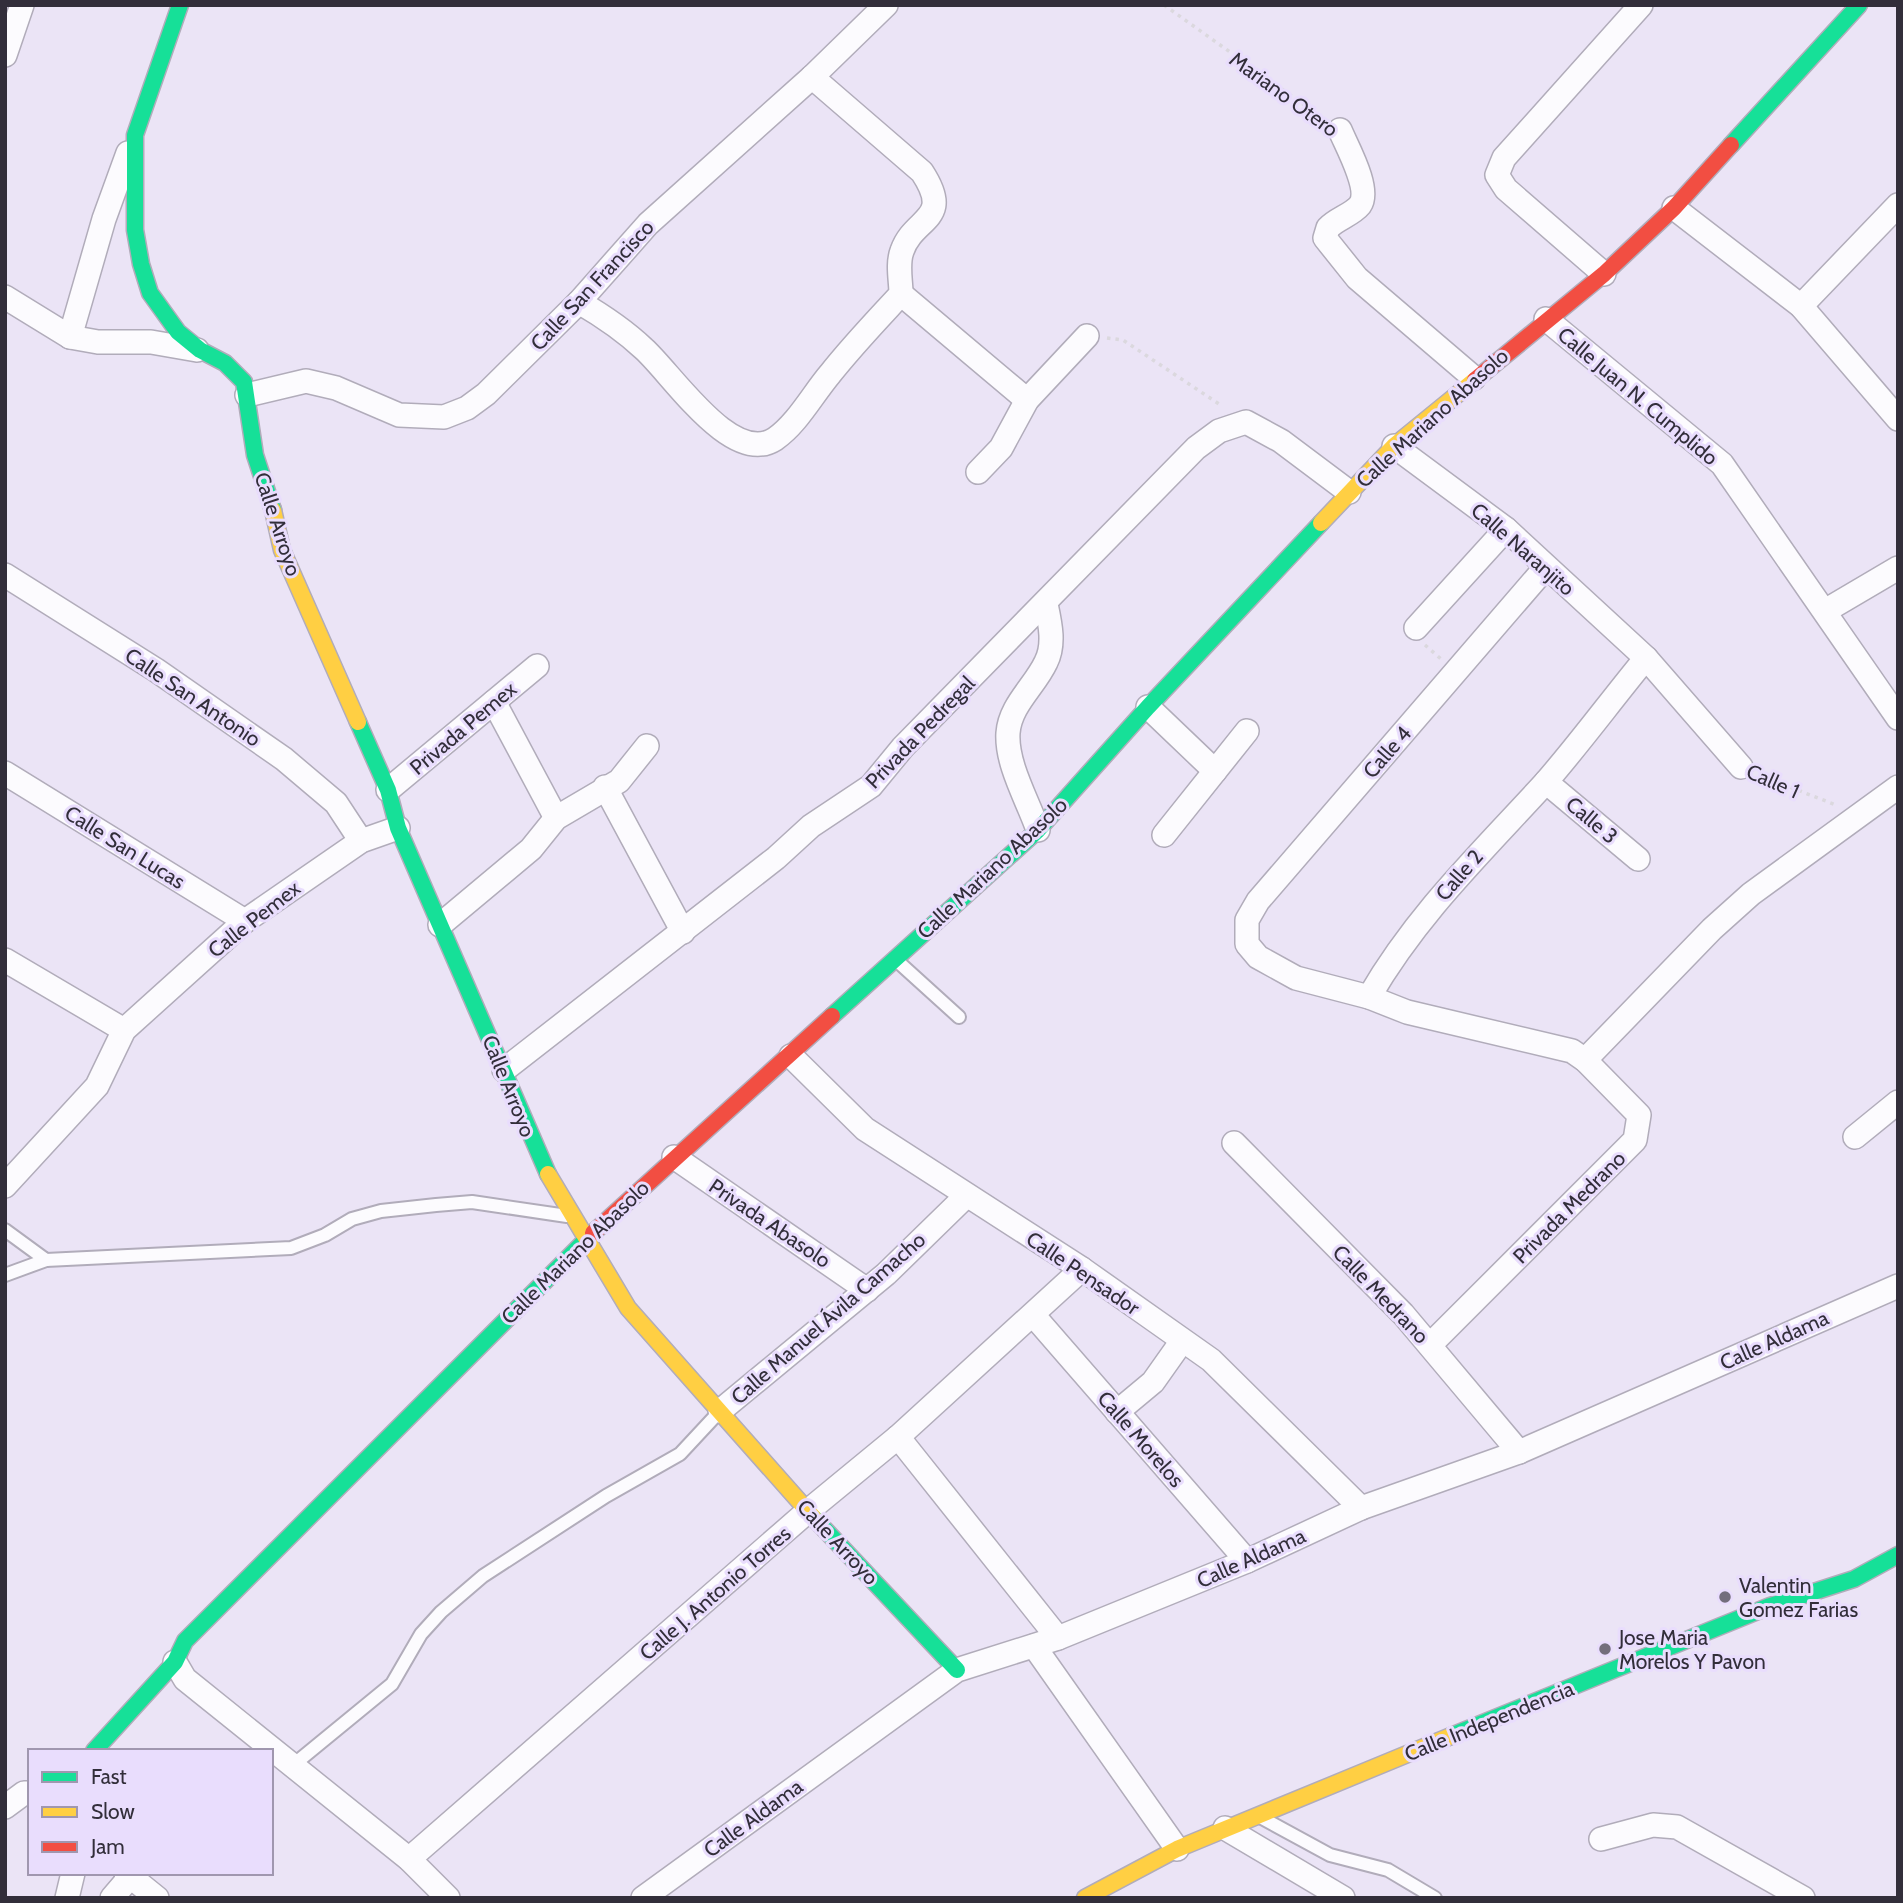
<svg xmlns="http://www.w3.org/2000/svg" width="1903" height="1903" font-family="Cabin,sans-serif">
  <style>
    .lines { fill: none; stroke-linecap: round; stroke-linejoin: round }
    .lane-casing { stroke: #b1acba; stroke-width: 16 }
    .street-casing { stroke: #b1acba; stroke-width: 26 }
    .fast-casing { stroke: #b1acba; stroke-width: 19 }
    .slow-casing { stroke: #b1acba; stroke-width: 19 }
    .jam-casing { stroke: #b1acba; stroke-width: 19 }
    .path { stroke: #dbd8de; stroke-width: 3.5; stroke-dasharray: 3.5 5; stroke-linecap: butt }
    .lane { stroke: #fcfbfe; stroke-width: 12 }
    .street { stroke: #fcfbfe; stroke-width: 23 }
    .fast { stroke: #16e098; stroke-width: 16 }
    .slow { stroke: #ffcf43; stroke-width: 16 }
    .jam { stroke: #f24e42; stroke-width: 16 }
    .poi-dot { fill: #736e7c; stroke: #e9ddfd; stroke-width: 2.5 }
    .labels { text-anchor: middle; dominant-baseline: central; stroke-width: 6; stroke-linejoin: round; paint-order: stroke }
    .street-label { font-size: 21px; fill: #322e3a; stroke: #e9ddfd }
    .poi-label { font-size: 21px; fill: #322e3a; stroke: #e9ddfd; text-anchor: start }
  </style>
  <rect width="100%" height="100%" fill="#ebe4f6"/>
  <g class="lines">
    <defs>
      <g id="lane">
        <polyline points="895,959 959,1017"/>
        <polyline points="5,1230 46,1260 291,1248 325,1235 352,1219 381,1211 436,1205 472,1202 567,1216"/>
        <polyline points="5,1275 46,1260"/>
        <polyline points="292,1766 392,1684 421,1634 441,1612 483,1576 606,1496 680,1454 720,1411"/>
        <polyline points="1262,1818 1330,1855 1388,1870 1435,1898"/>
      </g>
      <g id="street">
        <polyline points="5,55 22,5"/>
        <path d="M 1340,130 C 1347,147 1371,189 1360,205 C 1352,215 1336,219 1328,228 L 1325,238 L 1357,278 L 1474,378"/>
        <polyline points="1674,208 1801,306 1898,419"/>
        <polyline points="1604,274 1506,189 1497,175 1504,158 1641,5"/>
        <polyline points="901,294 1027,400"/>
        <polyline points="5,297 70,337 98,342 151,342 197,350"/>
        <path d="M 579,302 C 603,316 624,330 644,349 C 672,374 732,467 775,439 C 797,424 813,394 830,374 C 852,346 877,320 901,294 C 901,281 897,264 902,251 C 914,216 954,221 922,172 L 812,77"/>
        <polyline points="1801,306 1898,205"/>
        <polyline points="1546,319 1722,464 1898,718"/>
        <polyline points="70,337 104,219 128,153"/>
        <polyline points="247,395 306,381 336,388 399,415 444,417 467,408 486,394 579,302 648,224 812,77 886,5"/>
        <polyline points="1394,446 1506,529 1646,658 1741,767"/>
        <polyline points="978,472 1001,448 1027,400 1087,336"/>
        <polyline points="5,575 156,670 284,759 336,803 361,841"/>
        <polyline points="1825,611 1898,568"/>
        <polyline points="1416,628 1506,529"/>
        <polyline points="494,702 556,818"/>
        <polyline points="1148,707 1215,771"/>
        <polyline points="5,773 245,921"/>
        <polyline points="1546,782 1638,859"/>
        <polyline points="605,787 683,932"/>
        <polyline points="388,790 537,666"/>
        <path d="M 1038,830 C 1028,801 1006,764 1008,733 C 1010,705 1035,686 1046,662 C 1055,644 1050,623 1046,604"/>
        <polyline points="1164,835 1247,731"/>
        <polyline points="440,925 531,849 556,818 619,781 647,746"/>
        <polyline points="5,960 124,1030"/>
        <path d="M 1369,997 C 1417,914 1481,853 1545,783 C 1580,743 1612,699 1646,658"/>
        <polyline points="791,1056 865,1129 1082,1269 1211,1360 1361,1508"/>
        <polyline points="1585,1060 1712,929 1751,894 1898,787"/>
        <polyline points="504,1070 776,858 811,826 871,786 903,747 1196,448 1219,431 1246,422 1281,441 1349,492"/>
        <polyline points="1855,1137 1898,1102"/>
        <polyline points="1234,1143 1403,1314 1519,1452"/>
        <polyline points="674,1157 867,1290"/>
        <polyline points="5,1186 97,1086 124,1030 245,921 361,841 398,828"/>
        <polyline points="1034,1316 1247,1561"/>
        <polyline points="1430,1345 1635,1140 1639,1115 1585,1060 1572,1051 1407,1012 1369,997 1296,978 1258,957 1247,944 1247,920 1258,901 1546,567"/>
        <polyline points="720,1411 886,1274 966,1196"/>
        <polyline points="1117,1412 1153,1382 1182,1341"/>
        <polyline points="898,1437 1058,1638"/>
        <polyline points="1034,1646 1177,1849"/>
        <polyline points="175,1662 185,1679 409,1859 448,1898"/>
        <polyline points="5,1807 24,1793 30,1793"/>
        <polyline points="1225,1828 1343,1898"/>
        <polyline points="1601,1839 1653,1825 1677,1827 1803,1898"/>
        <polyline points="409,1859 808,1511 898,1437 1082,1269"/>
        <polyline points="126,1873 157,1898"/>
        <polyline points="67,1898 73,1873"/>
        <polyline points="112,1898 130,1877"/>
        <polyline points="643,1898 957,1670 1058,1638 1247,1561 1361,1508 1519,1452 1898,1286"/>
      </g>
      <g id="fast">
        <polyline points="180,5 135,135 135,230 141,264 150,293 178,332 200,350 225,363 244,382 255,455 273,510"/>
        <polyline points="1731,145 1859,5"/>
        <polyline points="358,722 388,790 398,828 548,1174"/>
        <polyline points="832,1016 1038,830 1148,707 1321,523"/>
        <polyline points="814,1518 957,1670"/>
        <polyline points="1451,1736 1770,1606 1854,1579 1898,1555"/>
        <polyline points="94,1751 175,1662 185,1641 593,1233"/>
      </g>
      <g id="slow">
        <polyline points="273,510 282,550 358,722"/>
        <polyline points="1321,523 1394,446 1475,380"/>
        <polyline points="548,1174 628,1308 814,1518"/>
        <polyline points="1085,1898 1177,1849 1451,1736"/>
      </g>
      <g id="jam">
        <polyline points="1475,380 1604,274 1674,208 1731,145"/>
        <polyline points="593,1233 832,1016"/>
      </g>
    </defs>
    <use href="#lane" class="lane-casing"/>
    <use href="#street" class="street-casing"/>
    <use href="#fast" class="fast-casing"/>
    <use href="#slow" class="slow-casing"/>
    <use href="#jam" class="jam-casing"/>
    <g class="path">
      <polyline points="1164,5 1324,119"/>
      <polyline points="1107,338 1123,340 1222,406"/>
      <polyline points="1425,645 1441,659"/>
      <polyline points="1759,775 1836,805"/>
    </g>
    <use href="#lane" class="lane"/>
    <use href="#street" class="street"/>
    <use href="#fast" class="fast"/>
    <use href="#slow" class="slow"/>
    <use href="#jam" class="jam"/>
  </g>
  <g class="poi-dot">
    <circle cx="1725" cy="1597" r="7"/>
    <circle cx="1605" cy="1649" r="7"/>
  </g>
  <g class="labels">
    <g class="street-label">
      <text transform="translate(1284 94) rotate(36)">Mariano Otero</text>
      <text transform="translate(592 285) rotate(-47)">Calle San Francisco</text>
      <text transform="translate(1638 396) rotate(40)">Calle Juan N. Cumplido</text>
      <text transform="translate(1432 418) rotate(-42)">Calle Mariano Abasolo</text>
      <text transform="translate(278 524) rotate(72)">Calle Arroyo</text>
      <text transform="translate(1523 549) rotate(41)">Calle Naranjito</text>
      <text transform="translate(193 697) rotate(34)">Calle San Antonio</text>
      <text transform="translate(463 728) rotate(-40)">Privada Pemex</text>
      <text transform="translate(920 732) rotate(-46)">Privada Pedregal</text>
      <text transform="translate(1387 752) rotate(-49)">Calle 4</text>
      <text transform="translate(1773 781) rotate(24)">Calle 1</text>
      <text transform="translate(1592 820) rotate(40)">Calle 3</text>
      <text transform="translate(125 847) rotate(32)">Calle San Lucas</text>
      <text transform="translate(992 868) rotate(-43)">Calle Mariano Abasolo</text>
      <text transform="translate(1459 875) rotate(-49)">Calle 2</text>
      <text transform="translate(254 919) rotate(-38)">Calle Pemex</text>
      <text transform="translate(509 1086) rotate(68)">Calle Arroyo</text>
      <text transform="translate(1569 1207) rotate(-45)">Privada Medrano</text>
      <text transform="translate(770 1223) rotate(34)">Privada Abasolo</text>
      <text transform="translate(575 1252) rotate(-44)">Calle Mariano Abasolo</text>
      <text transform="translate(1083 1273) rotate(34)">Calle Pensador</text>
      <text transform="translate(1381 1294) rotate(46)">Calle Medrano</text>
      <text transform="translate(828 1318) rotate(-41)">Calle Manuel Ávila Camacho</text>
      <text transform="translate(1774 1340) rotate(-24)">Calle Aldama</text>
      <text transform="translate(1141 1439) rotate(49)">Calle Morelos</text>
      <text transform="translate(838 1542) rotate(47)">Calle Arroyo</text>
      <text transform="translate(1251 1558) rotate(-24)">Calle Aldama</text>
      <text transform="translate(715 1593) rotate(-41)">Calle J. Antonio Torres</text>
      <text transform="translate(1489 1721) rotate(-22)">Calle Independencia</text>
      <text transform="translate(753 1818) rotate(-36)">Calle Aldama</text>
    </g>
    <g class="poi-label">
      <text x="1739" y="1585">Valentin<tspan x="1739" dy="24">Gomez Farias</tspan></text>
      <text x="1619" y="1637">Jose Maria<tspan x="1619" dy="24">Morelos Y Pavon</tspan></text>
    </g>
  </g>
  <rect width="1903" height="1903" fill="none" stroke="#322e3a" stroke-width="14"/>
  <rect x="28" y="1749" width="245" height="126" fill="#e9ddfd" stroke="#a097af" stroke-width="2"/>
  <rect x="42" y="1772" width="35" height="10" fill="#16e098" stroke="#a097af" stroke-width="2"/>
  <text x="91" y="1784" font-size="21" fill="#322e3a">Fast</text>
  <rect x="42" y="1807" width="35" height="10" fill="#ffcf43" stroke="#a097af" stroke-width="2"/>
  <text x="91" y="1819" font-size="21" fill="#322e3a">Slow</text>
  <rect x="42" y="1842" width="35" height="10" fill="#f24e42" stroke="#a097af" stroke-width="2"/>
  <text x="91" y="1854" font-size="21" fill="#322e3a">Jam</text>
</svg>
